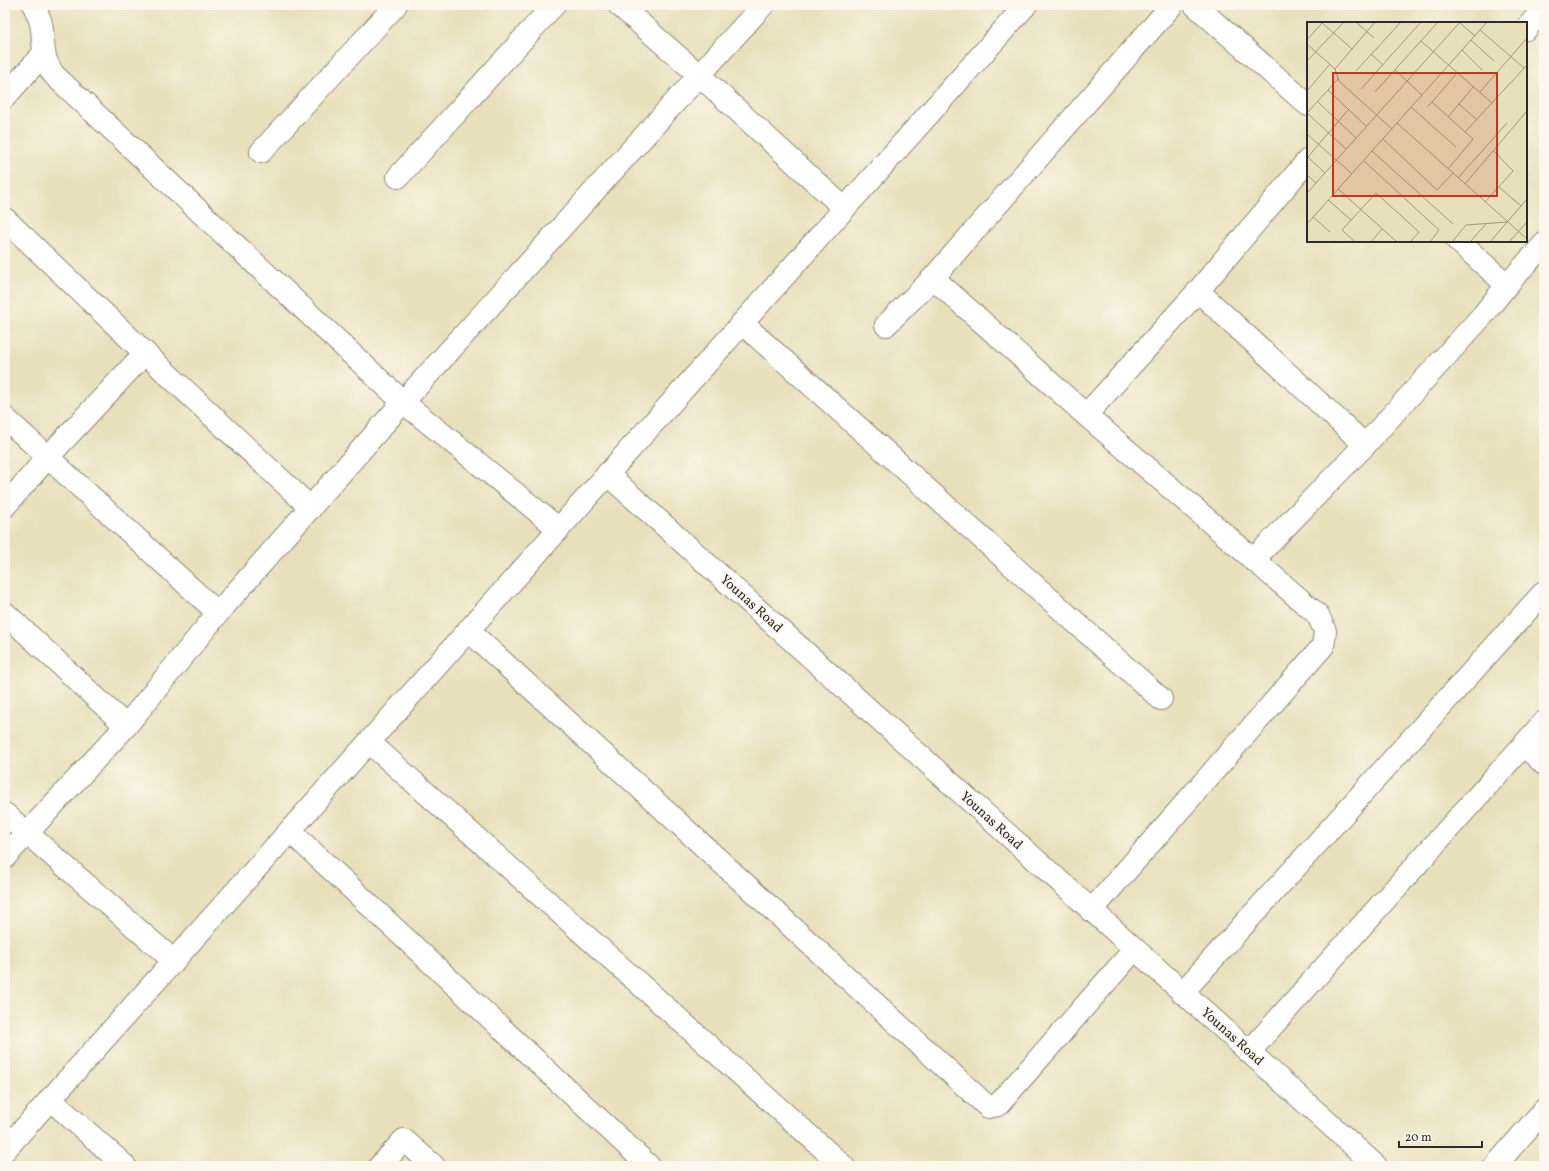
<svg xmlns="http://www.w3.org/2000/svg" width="1549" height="1171" font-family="Vollkorn,serif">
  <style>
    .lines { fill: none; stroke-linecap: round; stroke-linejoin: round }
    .street-casing { stroke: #8a8673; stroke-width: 24 }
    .secondary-casing { stroke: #8a8673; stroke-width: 24 }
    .street { stroke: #fff; stroke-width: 22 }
    .secondary { stroke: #fff; stroke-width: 22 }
    .labels { text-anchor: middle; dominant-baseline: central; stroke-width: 3.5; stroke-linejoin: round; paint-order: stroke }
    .street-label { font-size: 14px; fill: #2b2b2b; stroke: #fbf7ec }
    .inset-road { fill: none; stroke: #9c9881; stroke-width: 1 }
    .view { fill: #c8321e; fill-opacity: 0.15; stroke: #c8321e; stroke-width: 2 }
    .inset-edge { fill: none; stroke: #2b2b2b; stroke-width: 2 }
  </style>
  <rect width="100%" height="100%" fill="#fbf7ec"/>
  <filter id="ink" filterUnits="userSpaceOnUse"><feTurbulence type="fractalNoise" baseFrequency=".025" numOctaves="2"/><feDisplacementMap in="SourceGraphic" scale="8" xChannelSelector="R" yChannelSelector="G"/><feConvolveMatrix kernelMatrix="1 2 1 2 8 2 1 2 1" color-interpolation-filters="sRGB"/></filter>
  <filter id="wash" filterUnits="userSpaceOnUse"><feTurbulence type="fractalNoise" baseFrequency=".012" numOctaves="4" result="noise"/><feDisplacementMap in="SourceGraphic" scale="16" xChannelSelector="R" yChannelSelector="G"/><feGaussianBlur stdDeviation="0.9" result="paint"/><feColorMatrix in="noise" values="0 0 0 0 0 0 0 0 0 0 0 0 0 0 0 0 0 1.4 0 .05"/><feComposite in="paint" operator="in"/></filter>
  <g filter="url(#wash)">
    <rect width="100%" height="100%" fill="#e8e0bb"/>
  </g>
  <g filter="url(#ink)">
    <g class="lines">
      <defs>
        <g id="street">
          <path d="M 34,5 C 36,11 39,17 41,23 C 45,44 40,56 54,75 L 403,402 L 559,529"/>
          <polyline points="619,5 699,75 844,208"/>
          <polyline points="1195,5 1308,105"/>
          <polyline points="1526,29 1544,8"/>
          <polyline points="5,97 43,54"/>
          <polyline points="261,152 396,5"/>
          <polyline points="398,177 554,5"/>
          <polyline points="5,219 145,353 311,508"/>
          <polyline points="1458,241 1507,285"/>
          <polyline points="933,278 1172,5"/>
          <polyline points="1198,291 1365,445"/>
          <polyline points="742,323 1161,699"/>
          <polyline points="886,325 933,278 1086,415 1318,615 1325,631 1323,646 1091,911"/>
          <polyline points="1086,415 1198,291 1308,160"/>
          <polyline points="5,418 218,613"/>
          <polyline points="607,474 1376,1166"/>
          <polyline points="5,506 47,458 145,353"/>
          <polyline points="1253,560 1365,445 1483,315 1507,285 1544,244"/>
          <polyline points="5,613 126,726"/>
          <polyline points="468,630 988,1107 998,1105 1134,950"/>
          <polyline points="369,742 843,1166"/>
          <polyline points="1524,745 1544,764"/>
          <polyline points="5,814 174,961"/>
          <polyline points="290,831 649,1166"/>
          <polyline points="5,857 126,726 218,613 403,402 763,5"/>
          <polyline points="1182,993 1544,592"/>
          <polyline points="1249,1052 1544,722"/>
          <polyline points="50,1099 125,1166"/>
          <polyline points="380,1166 404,1140 434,1166"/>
          <polyline points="1495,1166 1544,1110"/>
        </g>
        <polyline id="secondary" points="5,1150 1026,5"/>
      </defs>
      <use href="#street" class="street-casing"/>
      <use href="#secondary" class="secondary-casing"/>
      <use href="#street" class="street"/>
      <use href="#secondary" class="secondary"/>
    </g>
  </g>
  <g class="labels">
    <g class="street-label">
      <text transform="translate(751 604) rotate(42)">Younas Road</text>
      <text transform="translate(991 821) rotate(42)">Younas Road</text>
      <text transform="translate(1232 1037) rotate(42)">Younas Road</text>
    </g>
  </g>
  <g transform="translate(1307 22)">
    <rect width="220" height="220" fill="#e8e0bb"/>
    <path class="inset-road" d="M 14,0 L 45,27M 49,0 L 67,16M 153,1 L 168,14M 173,8 L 217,46M 0,18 L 15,1M 164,18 L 187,39M 114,19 L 185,81M 0,22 L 28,47 L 68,0M 155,28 L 175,48M 64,32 L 76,43M 0,39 L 37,0M 28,47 L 32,59 L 85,107M 88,48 L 115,73M 49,49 L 94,0M 31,57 L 0,91 L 39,127M 54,67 L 114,0M 21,68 L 59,104M 0,69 L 23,42M 68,70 L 131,0M 173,70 L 220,16M 11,80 L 49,116M 125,80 L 151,50M 152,82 L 170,98M 104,85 L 149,125M 120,85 L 125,80 L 166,117 L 141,147M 141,95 L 167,64M 90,101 L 220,217M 158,110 L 220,43M 0,112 L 45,152M 76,117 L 130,168 L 146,151M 65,129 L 146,202M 1,135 L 18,151M 0,136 L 41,88M 57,139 L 132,208 L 123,220M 0,153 L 9,161M 151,156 L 200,101M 158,162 L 220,89M 192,165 L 214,184M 31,167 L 90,220M 0,171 L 153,0M 21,178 L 44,198M 178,180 L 206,149 L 187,129M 6,195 L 23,210M 0,202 L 180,0M 48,220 L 35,208 L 69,171 L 112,210 L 103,220M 64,220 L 75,207M 145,220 L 159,203 L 200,200M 163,220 L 179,202M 183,220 L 220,177M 202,220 L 220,200"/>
    <path class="view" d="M 26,51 L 190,51 L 190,174 L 26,174 Z"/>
    <rect width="220" height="220" class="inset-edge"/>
  </g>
  <rect width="1549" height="1171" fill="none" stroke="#fbf7ec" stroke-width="20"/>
  <path d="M1399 1141v6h83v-6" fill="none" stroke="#2b2b2b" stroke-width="2"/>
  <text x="1405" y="1141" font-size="12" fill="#2b2b2b" stroke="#fbf7ec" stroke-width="3" paint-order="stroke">20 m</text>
</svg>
